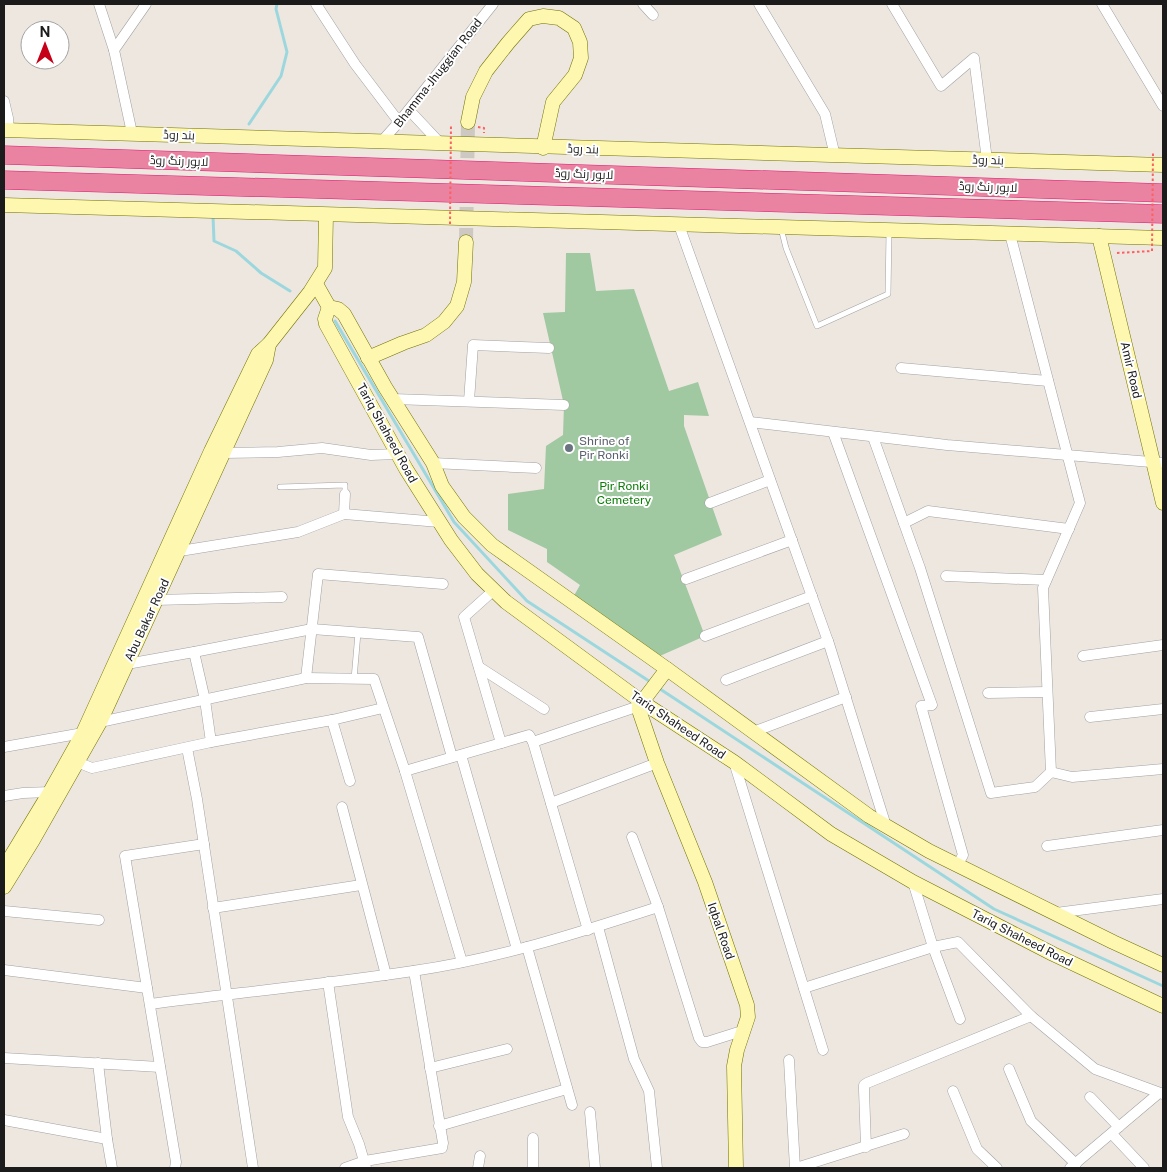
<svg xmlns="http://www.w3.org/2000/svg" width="1167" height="1172" font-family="'Public Sans',Cairo,sans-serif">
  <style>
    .cemetery { fill: #a0c8a1 }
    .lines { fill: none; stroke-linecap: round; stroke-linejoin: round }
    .stream { stroke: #9dd7de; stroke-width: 3 }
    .secondary-tunnel { stroke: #cec8c2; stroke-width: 14; stroke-dasharray: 14 7; stroke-linecap: butt }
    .lane-casing { stroke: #a2a2a2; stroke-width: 6 }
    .street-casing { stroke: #a2a2a2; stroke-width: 11 }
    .secondary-casing { stroke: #747300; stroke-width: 15 }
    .highway-casing { stroke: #de1a74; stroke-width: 19 }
    .path { stroke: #ff5f61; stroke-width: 2; stroke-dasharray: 2.5 2.5; stroke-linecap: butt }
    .lane { stroke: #fff; stroke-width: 5 }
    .street { stroke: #fff; stroke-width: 10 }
    .secondary { stroke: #fdf7af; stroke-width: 14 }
    .highway { stroke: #ea82a1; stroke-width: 18 }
    .path-bridge { stroke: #ff5f61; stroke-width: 2; stroke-dasharray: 2.5 2.5; stroke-linecap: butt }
    .worship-dot { fill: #6b7280; stroke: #fff; stroke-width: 2 }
    .labels { text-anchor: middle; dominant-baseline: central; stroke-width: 4; stroke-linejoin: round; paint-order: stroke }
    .street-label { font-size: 12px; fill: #1b1b1b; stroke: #fff }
    .worship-label { font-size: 12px; fill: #5b616d; stroke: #fff; text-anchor: start }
    .park-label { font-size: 12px; fill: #097d05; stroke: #fff }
  </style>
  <rect width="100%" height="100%" fill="#ede7e0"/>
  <polygon class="cemetery" points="566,253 590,253 596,291 634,289 669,391 698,382 709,416 684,415 684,426 722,535 674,555 705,636 653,659 571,601 580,585 547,562 547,549 508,530 508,494 544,489 546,446 563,435 564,405 543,313 565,312"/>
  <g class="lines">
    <g class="stream">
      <polyline points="249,124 281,76 287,52 276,9 277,4"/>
      <polyline points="213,216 214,241 236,251 261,273 290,291"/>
      <polyline points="335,321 454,522 527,601 652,683"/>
      <polyline points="657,687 994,909 1163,986"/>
    </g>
    <polyline class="secondary-tunnel" points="466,242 468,122"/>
    <defs>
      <g id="lane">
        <polyline points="781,228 786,248 817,326 888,294 889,232"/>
        <polyline points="280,487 345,485 345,494"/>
        <polyline points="354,679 358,633"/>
      </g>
      <g id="street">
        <polyline points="99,4 114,50"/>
        <polyline points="316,4 355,64 399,122"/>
        <polyline points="643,4 653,15"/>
        <polyline points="759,4 825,114 835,156"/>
        <polyline points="892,4 941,86 974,58 987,160"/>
        <polyline points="1102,4 1163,106"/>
        <polyline points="4,101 8,118 9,131"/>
        <polyline points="409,110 440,143"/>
        <polyline points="132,133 114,50 146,4"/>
        <polyline points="382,141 399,122 493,4"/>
        <polyline points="679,225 829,644 886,826"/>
        <polyline points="901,368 1048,381"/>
        <polyline points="393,399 564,405"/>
        <polyline points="469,401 473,345 549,348"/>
        <polyline points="750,422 947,445 1163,463"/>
        <polyline points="833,432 932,705 921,706 963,855 958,864"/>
        <polyline points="873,437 920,568 991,793 1035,787 1051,772 1043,588 1080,503 1010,234"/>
        <polyline points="223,453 278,452 322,448 371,455 397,454"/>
        <polyline points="433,463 536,468"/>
        <polyline points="710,503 770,480"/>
        <polyline points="344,514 439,522"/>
        <polyline points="904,523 928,511 1069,529"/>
        <polyline points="180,551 298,532 344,514 345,494"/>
        <polyline points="946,576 1046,580"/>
        <polyline points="686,579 792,540"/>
        <polyline points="494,590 464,617 501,743"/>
        <polyline points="155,600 282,597"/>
        <polyline points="705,636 812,596"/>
        <polyline points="194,652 205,700 211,742"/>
        <polyline points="1083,656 1163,645"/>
        <polyline points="127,664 194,652 312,629 418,637 452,757"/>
        <polyline points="479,667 544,709"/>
        <polyline points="306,678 318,574 443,584"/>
        <polyline points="726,680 828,641"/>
        <polyline points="988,693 1047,692"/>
        <polyline points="1090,717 1163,709"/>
        <polyline points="332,720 350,781"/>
        <polyline points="100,722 306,678 374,679 405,771 462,962"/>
        <polyline points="753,732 846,697"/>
        <polyline points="533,742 639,706"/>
        <polyline points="4,747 83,733"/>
        <polyline points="187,748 197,799 253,1168"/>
        <polyline points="461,755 517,949"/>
        <polyline points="72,760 92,768 211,742 332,720 383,708"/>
        <polyline points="734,762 823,1050"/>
        <polyline points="405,771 529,735 533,742 588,930"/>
        <polyline points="1051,772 1072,777 1163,769"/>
        <polyline points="4,796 23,793 50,792"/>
        <polyline points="551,803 657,763"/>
        <polyline points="342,807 386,975"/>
        <polyline points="632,837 658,907 699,1038 702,1042 707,1042 745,1030"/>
        <polyline points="1047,846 1163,830"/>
        <polyline points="913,882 933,947 960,1019"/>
        <polyline points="213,908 361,885"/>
        <polyline points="4,911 99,920"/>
        <polyline points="1056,913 1163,899"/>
        <polyline points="598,927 634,1059 649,1091 657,1168"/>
        <polyline points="527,947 572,1105"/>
        <polyline points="4,970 147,988"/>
        <polyline points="328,982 348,1117 359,1144 366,1168"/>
        <polyline points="804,988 933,947 958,942 1031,1016 1095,1069 1163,1094"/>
        <path d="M 150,1004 C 237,993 326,984 413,971 C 497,959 578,933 658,907"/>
        <polyline points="4,1058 160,1067"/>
        <polyline points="789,1060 795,1168"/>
        <polyline points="98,1063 107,1139 112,1168"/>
        <polyline points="430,1068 507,1049"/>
        <polyline points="1009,1069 1031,1121 1076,1164"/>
        <polyline points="953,1091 977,1149 997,1168"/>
        <polyline points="1090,1097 1119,1127"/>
        <polyline points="590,1112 595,1168"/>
        <polyline points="4,1120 107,1139"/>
        <polyline points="439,1126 567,1089"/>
        <polyline points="1112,1134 1144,1168"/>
        <polyline points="533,1138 533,1168"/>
        <polyline points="866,1147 864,1090 864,1085 867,1083 1031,1016"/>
        <polyline points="175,1168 176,1162 125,856 204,844"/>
        <polyline points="345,1168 365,1161 442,1148 443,1143 414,971"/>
        <polyline points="478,1168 480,1156"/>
        <polyline points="796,1168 904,1134"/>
        <polyline points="1070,1168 1159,1093"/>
      </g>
      <g id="secondary">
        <polyline points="468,122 473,97 486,71 508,43 529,19 543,16 559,18 574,28 580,42 581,58 575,75 553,102 543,148"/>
        <polyline points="4,130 1163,165"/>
        <polyline points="4,205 1163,238"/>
        <polyline points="1099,236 1163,503"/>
        <polyline points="316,284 329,307 338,309 344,314 385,387 433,463 442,486 464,517 492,545 667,669 869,816 929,851 1113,942 1163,965"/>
        <polyline points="329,307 325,319 326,324 406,469 451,540 477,574 506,602 642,702 734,762 831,834 913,882 1053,954 1163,1006"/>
        <polyline points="368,358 403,343 426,335 444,322 457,306 464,282 466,242"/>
        <polyline points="667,669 639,706 639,710 657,763 705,882 747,1005 748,1017 737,1050 734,1066 736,1168"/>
        <polyline points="4,868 50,792 83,733 211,451 258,354 269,344 310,292 325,268 326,215"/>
        <polyline points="4,887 33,840 100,722 266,360 269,344"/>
      </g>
      <g id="highway">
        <polyline points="4,155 1163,193"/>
        <polyline points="4,180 1163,214"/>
      </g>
    </defs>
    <use href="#lane" class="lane-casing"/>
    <use href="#street" class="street-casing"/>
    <use href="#secondary" class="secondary-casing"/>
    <use href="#highway" class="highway-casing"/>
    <g class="path">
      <polyline points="478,127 484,128 484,133"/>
      <polyline points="1117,253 1152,251"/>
    </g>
    <use href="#lane" class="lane"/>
    <use href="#street" class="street"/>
    <use href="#secondary" class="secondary"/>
    <use href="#highway" class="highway"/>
    <g class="path-bridge">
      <polyline points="450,224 451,124"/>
      <polyline points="1152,251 1153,153"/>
    </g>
  </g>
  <circle class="worship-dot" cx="569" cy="448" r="5"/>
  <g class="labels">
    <g class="street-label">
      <text transform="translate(438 73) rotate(-52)">Bhamma-Jhuggian Road</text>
      <text transform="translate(179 135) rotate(2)">بند روڈ</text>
      <text transform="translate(583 149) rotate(2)">بند روڈ</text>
      <text transform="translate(988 160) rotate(2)">بند روڈ</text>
      <text transform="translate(179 161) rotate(2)">لاہور رنگ روڈ</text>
      <text transform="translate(584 174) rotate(2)">لاہور رنگ روڈ</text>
      <text transform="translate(988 187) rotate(2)">لاہور رنگ روڈ</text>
      <text transform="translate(1131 370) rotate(77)">Amir Road</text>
      <text transform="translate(387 433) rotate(61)">Tariq Shaheed Road</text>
      <text transform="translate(147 620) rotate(-65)">Abu Bakar Road</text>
      <text transform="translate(678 725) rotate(34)">Tariq Shaheed Road</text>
      <text transform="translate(721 931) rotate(71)">Iqbal Road</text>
      <text transform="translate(1022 938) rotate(27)">Tariq Shaheed Road</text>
    </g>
    <g class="worship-label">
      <text x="579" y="441">Shrine of<tspan x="579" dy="14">Pir Ronki</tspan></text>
    </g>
    <g class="park-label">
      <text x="624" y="486">Pir Ronki<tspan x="624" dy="14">Cemetery</tspan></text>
    </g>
  </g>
  <rect width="1167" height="1172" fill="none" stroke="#1b1b1b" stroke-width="10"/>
  <g transform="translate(45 45)"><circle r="24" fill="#ffffff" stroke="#a4a4a4"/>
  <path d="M0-4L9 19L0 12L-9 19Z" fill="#c60017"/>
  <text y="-8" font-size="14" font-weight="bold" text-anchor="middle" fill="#1b1b1b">N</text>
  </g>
</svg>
